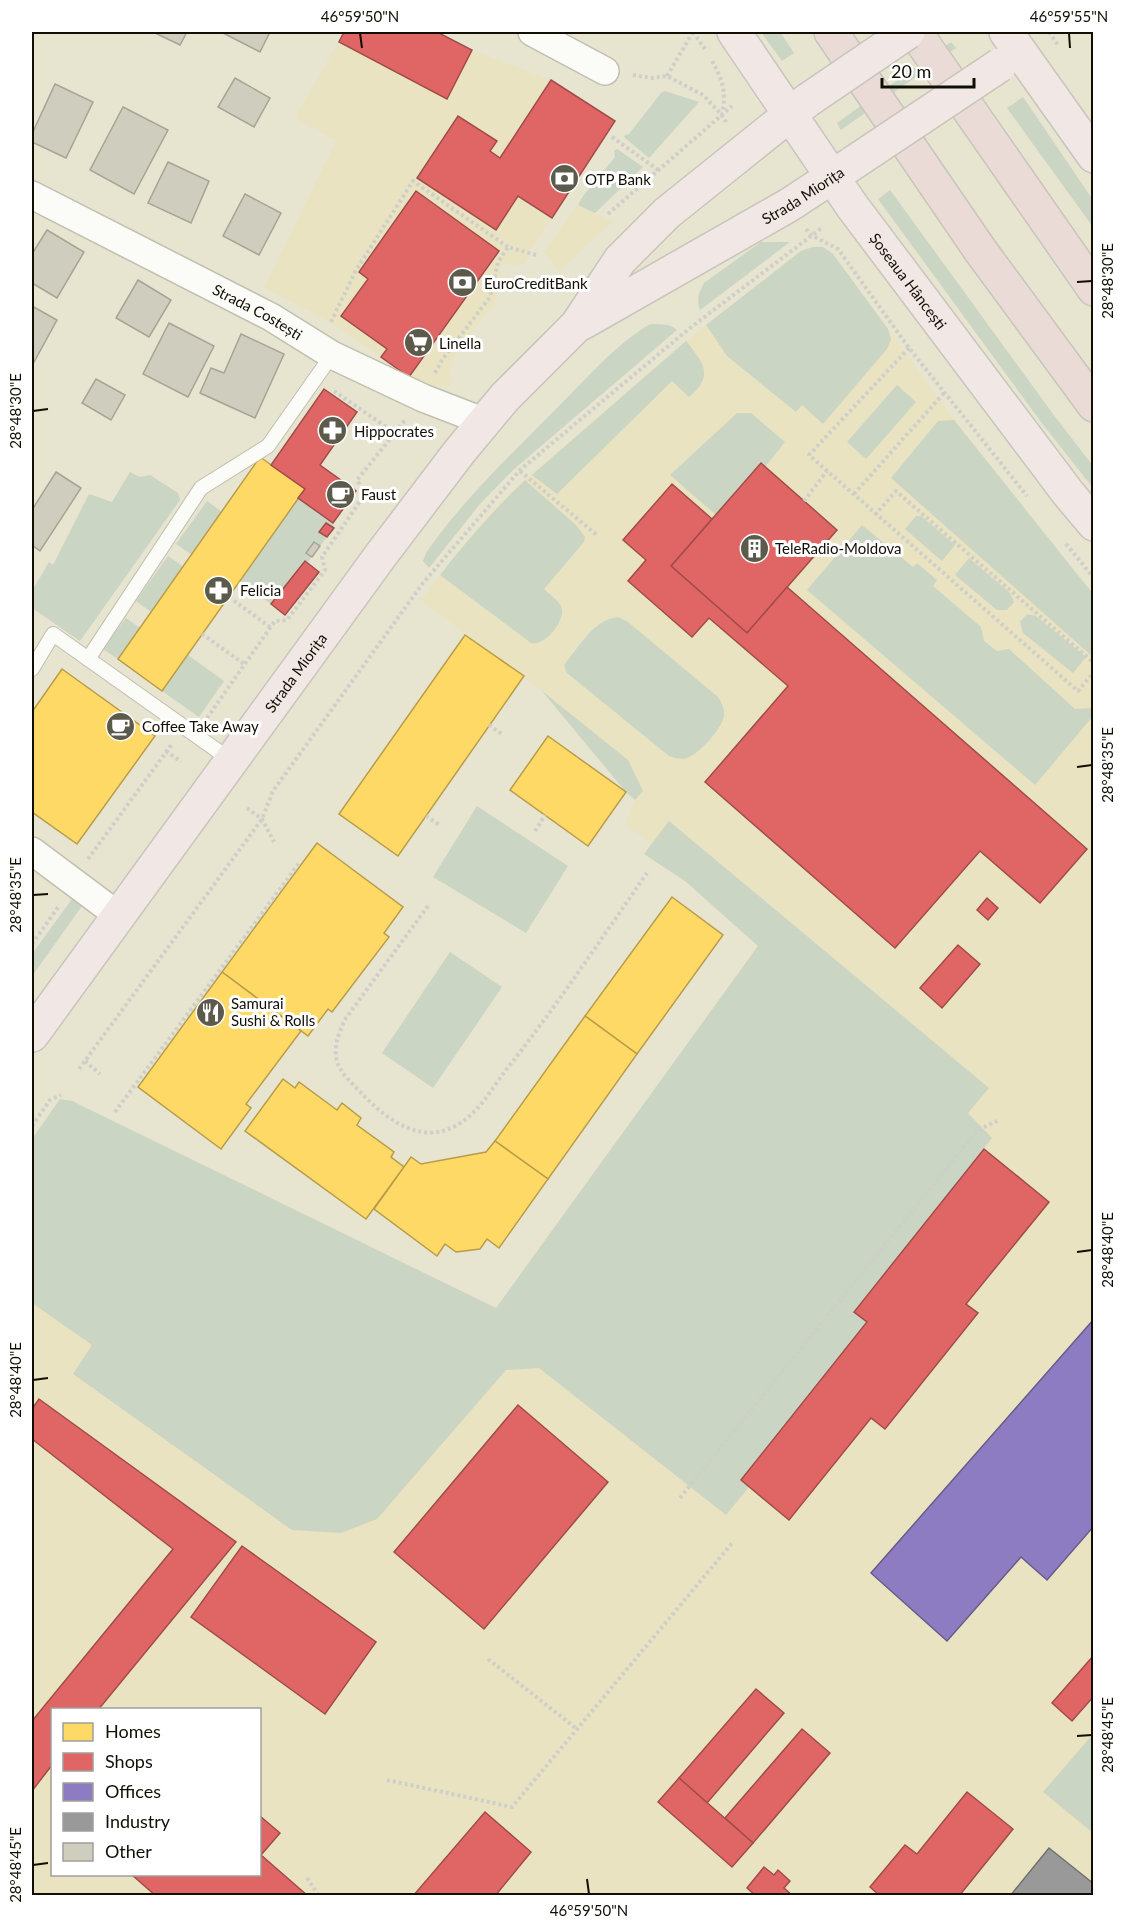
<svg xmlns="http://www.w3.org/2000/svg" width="1125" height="1927" font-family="Lato,sans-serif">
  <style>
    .built { fill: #e9e3c2; fill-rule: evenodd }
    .green { fill: #cbd5c3 }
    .homes { fill: #ffd966; stroke: #b89c49; stroke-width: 1.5 }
    .shops { fill: #e06666; stroke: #a24c49; stroke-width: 1.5 }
    .offices { fill: #8e7cc3; stroke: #685b8a; stroke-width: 1.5 }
    .industry { fill: #999; stroke: #70706c; stroke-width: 1.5 }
    .building { fill: #cfcdbe; stroke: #a7a495; stroke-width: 1.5 }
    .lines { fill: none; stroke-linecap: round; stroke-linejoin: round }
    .lane-casing { stroke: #c1bfaf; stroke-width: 16 }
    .street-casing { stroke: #c1bfaf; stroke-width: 30 }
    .primary-casing { stroke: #c7c5bc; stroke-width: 36 }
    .highway-casing { stroke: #c7c5bc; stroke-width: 36 }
    .path { stroke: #cfcfc9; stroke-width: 4; stroke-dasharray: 3 3; stroke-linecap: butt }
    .lane { stroke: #fbfbf8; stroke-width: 14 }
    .street { stroke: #fbfbf8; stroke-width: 27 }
    .primary { stroke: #f1e7e4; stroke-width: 33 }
    .highway { stroke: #eadbd7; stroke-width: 33 }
    .primary-bridge-casing { stroke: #c7c5bc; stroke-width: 36; stroke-linecap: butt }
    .primary-bridge { stroke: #f1e7e4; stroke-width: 33 }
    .ticks { fill: none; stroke: #110f04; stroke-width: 2 }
    .labels { text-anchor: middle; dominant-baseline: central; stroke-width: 6; stroke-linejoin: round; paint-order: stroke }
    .poi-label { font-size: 15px; fill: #110f04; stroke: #fff; text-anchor: start }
    .street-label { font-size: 15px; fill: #110f04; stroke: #fff }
    .neatline { fill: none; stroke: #110f04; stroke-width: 2 }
    .ticks-label { font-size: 15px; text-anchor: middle; fill: #110f04 }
  </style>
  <rect width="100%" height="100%" fill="#e7e4d0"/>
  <g class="built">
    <polygon points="344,32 437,32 472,50 551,80 615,121 532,248 524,265 502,264 495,303 476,326 451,362 449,370 452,379 449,386 424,386 323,318 264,288 336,141 295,118"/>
    <polygon points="578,205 613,221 559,271 544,252"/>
    <path d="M 813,247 L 823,247 L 833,254 L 954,420 L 1093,593 L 1093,1895 L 42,1896 L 32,1892 L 32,1156 L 496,1308 L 758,946 L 685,881 L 644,854 L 651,843 L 625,825 L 635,800 L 626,792 L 542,691 L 421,600 L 465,544 L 497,506 L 525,480 L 686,341 L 801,251 ZM 52,1710 L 260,1710 L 260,1874 L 52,1874 Z"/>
  </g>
  <g class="green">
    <polygon points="761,32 780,32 794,53 782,61"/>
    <polygon points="951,42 956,48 841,130 837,123"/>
    <polygon points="665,91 699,102 649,158 624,137 625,135 629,134 661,93"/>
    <polygon points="1023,97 1093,200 1093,227 1007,108"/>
    <polygon points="617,149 643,167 595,213 578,205 583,196 615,157 614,151"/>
    <polygon points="890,190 1053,414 1093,466 1093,488 1041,422 878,199"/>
    <path d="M 761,242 L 790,242 L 700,310 C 696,299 699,292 704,283 Z"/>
    <polygon points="813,247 823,247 833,254 888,329 891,339 887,349 823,424 802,405 796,412 727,356 706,325 801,251"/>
    <path d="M 650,324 C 659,324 669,323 677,330 L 513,470 L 480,504 L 429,568 L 423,561 L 426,553 C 463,499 513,453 558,407 C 587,378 615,345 650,324 Z"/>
    <path d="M 686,341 C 703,362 715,376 689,397 L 672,381 L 557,494 L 532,475 Z"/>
    <polygon points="897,385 916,402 866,459 847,442"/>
    <polygon points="737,413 751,413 785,442 765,467 760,464 716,515 670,475"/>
    <polygon points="954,420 1093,594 1093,657 891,478 938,421"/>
    <polygon points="130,472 140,477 150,475 178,493 180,500 80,641 32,608 32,591 49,562 53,565 89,494 112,502"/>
    <path d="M 525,480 L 577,526 L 585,537 L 584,542 L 544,589 C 549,594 558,600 561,606 C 567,619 546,646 531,643 L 440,575 C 466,541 494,510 525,480 Z"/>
    <polygon points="298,498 333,523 334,528 307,563 304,561 271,604 240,581"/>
    <polygon points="207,501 222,512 192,555 176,544"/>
    <polygon points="916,516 921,516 955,545 942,561 905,529"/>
    <polygon points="862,525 913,567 917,563 937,580 933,586 981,627 984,641 997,651 1009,649 1075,709 1093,708 1093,716 1035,785 807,590"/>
    <polygon points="168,556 184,567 151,612 136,601"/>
    <polygon points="969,558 1010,593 1014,602 1007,610 997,610 955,575"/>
    <polygon points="1027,614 1036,616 1086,657 1073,673 1023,633 1020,622"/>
    <path d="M 618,617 L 628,622 L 718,697 C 721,702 725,709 724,715 C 723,728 699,754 687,758 C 681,760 675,758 669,756 L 567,673 L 564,665 C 579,647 594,619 618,617 Z"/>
    <polygon points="126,618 140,628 118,659 103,649"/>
    <polygon points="188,655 224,681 199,717 162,691"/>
    <polygon points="542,691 628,760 643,791 635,800 626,792"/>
    <polygon points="477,806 568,866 526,933 433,877"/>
    <polygon points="669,821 989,1088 968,1113 992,1138 854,1311 867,1322 741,1480 749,1487 726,1515 539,1368 506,1370 377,1519 341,1533 292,1530 73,1374 92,1345 32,1303 32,1139 60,1099 72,1101 496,1308 758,946 685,881 644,854"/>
    <polygon points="72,899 82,906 32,976 32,954"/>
    <polygon points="450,952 502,987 433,1088 382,1053"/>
    <polygon points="1093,1734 1093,1833 1043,1792"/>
  </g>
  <g class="homes">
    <polygon points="260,457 305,489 162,691 118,659"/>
    <polygon points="465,635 524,676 398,856 339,814"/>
    <polygon points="62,669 155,736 77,844 32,812 32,712"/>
    <polygon points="548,736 626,792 588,846 510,790"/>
    <polygon points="317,843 403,907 384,933 389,937 332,1012 328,1009 308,1036 222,972"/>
    <polygon points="672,897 723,935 637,1054 585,1016"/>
    <polygon points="222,972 301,1031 246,1104 251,1108 221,1149 138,1087"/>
    <polygon points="585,1016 637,1054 548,1179 495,1141"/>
    <polygon points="283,1079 295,1088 299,1082 337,1110 342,1103 361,1118 357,1125 394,1152 391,1157 404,1167 366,1219 245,1131"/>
    <polygon points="495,1141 548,1179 499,1248 487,1239 480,1249 456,1252 445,1244 437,1256 374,1209 411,1157 421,1164 486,1152"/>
  </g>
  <g class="shops">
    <polygon points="344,32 437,32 472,50 447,99 339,42"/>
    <polygon points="551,80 615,121 552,218 518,196 496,230 417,178 458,116 497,141 490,151 500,158"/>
    <polygon points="416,191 499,251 409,377 381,357 387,349 341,316 368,279 359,272"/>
    <polygon points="324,389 357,412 320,465 356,491 333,523 298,498 305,489 271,465"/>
    <polygon points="761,463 837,530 747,633 671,566"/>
    <polygon points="672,484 712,519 671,566 747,633 787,587 1087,849 1040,903 980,851 895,948 705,782 788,686 709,618 692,637 628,581 646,560 623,540"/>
    <polygon points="326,523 334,528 327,537 319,532"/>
    <polygon points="305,561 319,572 285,615 271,604"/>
    <polygon points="987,898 998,908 988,920 977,910"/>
    <polygon points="958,945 980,964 942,1008 920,988"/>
    <polygon points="984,1149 1049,1202 966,1304 978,1313 885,1429 871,1418 789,1520 741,1480 867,1322 854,1312"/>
    <polygon points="39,1399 236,1542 98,1710 52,1710 52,1765 32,1791 32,1721 173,1549 32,1439 32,1409"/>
    <polygon points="518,1405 608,1482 484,1629 394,1552"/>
    <polygon points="242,1546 376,1642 325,1714 191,1617"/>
    <polygon points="1094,1655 1094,1696 1072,1721 1052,1703"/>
    <polygon points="756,1689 784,1713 707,1803 679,1778"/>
    <polygon points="802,1729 830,1753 753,1843 725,1818"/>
    <polygon points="679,1778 753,1843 732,1867 658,1802"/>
    <polygon points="967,1792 1013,1829 959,1896 880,1896 870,1887 905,1845 917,1854"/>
    <polygon points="485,1812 531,1852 495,1896 413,1896"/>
    <polygon points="260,1816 280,1833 261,1855 308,1896 156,1896 131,1874 260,1874"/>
    <polygon points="764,1867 774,1875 778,1870 790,1881 784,1888 793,1896 756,1896 747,1888"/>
  </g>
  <polygon class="offices" points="1094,1319 1094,1526 1047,1580 1021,1557 947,1641 871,1573"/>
  <polygon class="industry" points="1049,1848 1094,1884 1094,1896 1010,1896"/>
  <g class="building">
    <polygon points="153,32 187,32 180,45"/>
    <polygon points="224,32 270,32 260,52 223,33"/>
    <polygon points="235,78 270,98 254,127 218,107"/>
    <polygon points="55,84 93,102 66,158 32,142 32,134"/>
    <polygon points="123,107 168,130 134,194 90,170"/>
    <polygon points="168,162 209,181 191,223 148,203"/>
    <polygon points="245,194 281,213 259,255 223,236"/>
    <polygon points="47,230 84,252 57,298 32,283 32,254"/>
    <polygon points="138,280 171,300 149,337 116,318"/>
    <polygon points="32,306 57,320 34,362 32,360"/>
    <polygon points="169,323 214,346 188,397 143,374"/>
    <polygon points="241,334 284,354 255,418 200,393 211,368 224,373"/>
    <polygon points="96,379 125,395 111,420 82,403"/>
    <polygon points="56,472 81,488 40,551 32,545 32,510"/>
    <polygon points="314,542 320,546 312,557 306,553"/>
  </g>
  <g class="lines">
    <defs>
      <g id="lane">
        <polyline points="88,659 201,488 268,446 332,355"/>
        <polyline points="32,669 53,634 232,761"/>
      </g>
      <g id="street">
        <polyline points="532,32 605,71"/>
        <path id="s1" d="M 32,195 L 271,317 L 332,355 L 423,398 L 485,422"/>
        <polyline points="32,851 119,916"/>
      </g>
      <g id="primary">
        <path id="s2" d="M 734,32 L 852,206 L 1068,493 L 1094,524"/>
        <polyline points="1006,32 1094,156"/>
        <path id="s3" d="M 582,323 L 789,205 L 850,165"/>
        <path id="s4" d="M 32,1035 L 381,555 L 460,451 L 505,397 L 577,325 L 620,260 L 667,213 L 808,100"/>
      </g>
      <g id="highway">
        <polyline points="831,32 980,250 1094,405"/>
        <polyline points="915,32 1094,289"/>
      </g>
    </defs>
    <use href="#lane" class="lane-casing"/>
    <use href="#street" class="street-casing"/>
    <use href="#primary" class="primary-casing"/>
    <use href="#highway" class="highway-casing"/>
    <g class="path">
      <polyline points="693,32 705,49"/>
      <polyline points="1049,32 1058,45"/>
      <path d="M 712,61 C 722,78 727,93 722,113"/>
      <polyline points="633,75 652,78 667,76 703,95 721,114 726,122"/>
      <polyline points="667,76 693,32"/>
      <polyline points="612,137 658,170"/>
      <polyline points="608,214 732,106"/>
      <polyline points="806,229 811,235 838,249 909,348 1027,496"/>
      <polyline points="331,322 355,272 413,181 508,247"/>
      <polyline points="909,348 809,455 1078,691 1094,672"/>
      <polyline points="435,373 442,360 490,297 498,262 508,247 536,255"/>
      <polyline points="334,391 395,433"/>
      <polyline points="520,471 598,536"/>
      <polyline points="854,494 944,393"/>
      <polyline points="804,501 827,471"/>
      <polyline points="875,515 896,491 1094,663"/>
      <polyline points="1066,544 1094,578"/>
      <polyline points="229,597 270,627"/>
      <polyline points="202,634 244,664"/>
      <polyline points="207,718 275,621 287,620 325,570 322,557 365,494 357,480 406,419"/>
      <polyline points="489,725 503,735"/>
      <polyline points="166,751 181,762"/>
      <polyline points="247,808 262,819 274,842"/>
      <polyline points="426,816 441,826"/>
      <polyline points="535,831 545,815"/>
      <polyline points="88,859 172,744"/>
      <path d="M 428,906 L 346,1018 C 339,1032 333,1046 337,1062 C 341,1074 354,1085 362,1094 C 389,1121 423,1148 462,1122 C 480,1110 493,1087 506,1070 C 556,1007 601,939 647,873"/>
      <polyline points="32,944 59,906"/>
      <polyline points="85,1061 100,1074"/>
      <polyline points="79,1069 262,819 273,791 423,583 520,470 690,328 823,227"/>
      <polyline points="115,1112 300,862"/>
      <polyline points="32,1126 50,1100 61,1095"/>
      <polyline points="680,1498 978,1130 999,1120"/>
      <polyline points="488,1659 577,1729"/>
      <polyline points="387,1780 512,1807 733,1542"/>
      <polyline points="307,1878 319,1896"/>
    </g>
    <use href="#lane" class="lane"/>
    <use href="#street" class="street"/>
    <use href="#primary" class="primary"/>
    <use href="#highway" class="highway"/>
    <defs>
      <g id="primary-bridge">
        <polyline points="808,100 908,32"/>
        <polyline points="853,163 1000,65"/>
      </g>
    </defs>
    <use href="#primary-bridge" class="primary-bridge-casing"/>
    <use href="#primary-bridge" class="primary-bridge"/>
  </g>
  <path class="ticks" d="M 360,33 L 362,48M 1069,33 L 1070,48M 1077,282 L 1092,281M 33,411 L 48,409M 1077,767 L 1092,765M 33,895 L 48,894M 1077,1252 L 1092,1250M 33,1380 L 48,1378M 1077,1736 L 1092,1735M 33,1865 L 48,1863M 587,1879 L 589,1894"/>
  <defs>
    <symbol id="bank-disc" viewBox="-11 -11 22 22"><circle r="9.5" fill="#5c5a4b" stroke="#fff"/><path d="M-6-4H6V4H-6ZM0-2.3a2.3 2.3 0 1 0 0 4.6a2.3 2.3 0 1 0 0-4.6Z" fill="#fff"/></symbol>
    <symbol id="supermarket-disc" viewBox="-11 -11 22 22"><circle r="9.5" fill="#5c5a4b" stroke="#fff"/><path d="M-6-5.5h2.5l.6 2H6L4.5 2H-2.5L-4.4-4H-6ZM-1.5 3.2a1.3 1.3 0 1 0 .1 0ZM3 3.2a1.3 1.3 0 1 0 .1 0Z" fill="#fff"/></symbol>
    <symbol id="pharmacy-disc" viewBox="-11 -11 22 22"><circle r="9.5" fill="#5c5a4b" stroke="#fff"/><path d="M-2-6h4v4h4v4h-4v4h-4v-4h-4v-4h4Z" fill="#fff"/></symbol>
    <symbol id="cafe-disc" viewBox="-11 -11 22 22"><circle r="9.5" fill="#5c5a4b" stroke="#fff"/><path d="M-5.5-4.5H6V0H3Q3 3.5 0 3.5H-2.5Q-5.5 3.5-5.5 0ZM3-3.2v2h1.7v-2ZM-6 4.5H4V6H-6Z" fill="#fff"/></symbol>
    <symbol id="building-disc" viewBox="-11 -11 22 22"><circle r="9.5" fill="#5c5a4b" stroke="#fff"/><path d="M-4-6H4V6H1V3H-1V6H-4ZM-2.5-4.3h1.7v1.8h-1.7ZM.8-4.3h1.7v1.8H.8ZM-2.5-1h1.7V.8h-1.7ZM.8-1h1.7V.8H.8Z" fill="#fff"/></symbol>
    <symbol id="restaurant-disc" viewBox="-11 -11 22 22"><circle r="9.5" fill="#5c5a4b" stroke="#fff"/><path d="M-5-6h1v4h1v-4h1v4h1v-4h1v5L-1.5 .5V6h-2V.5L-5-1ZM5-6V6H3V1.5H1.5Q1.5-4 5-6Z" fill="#fff"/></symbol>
  </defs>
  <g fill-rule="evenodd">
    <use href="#bank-disc" x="548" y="162" width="33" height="33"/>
    <use href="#bank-disc" x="446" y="266" width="33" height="33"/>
    <use href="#supermarket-disc" x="402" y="326" width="33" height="33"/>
    <use href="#pharmacy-disc" x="316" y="414" width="33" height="33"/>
    <use href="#cafe-disc" x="324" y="478" width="33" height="33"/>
    <use href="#building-disc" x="738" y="532" width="33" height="33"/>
    <use href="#pharmacy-disc" x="202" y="574" width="33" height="33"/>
    <use href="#cafe-disc" x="104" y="710" width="33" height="33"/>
    <use href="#restaurant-disc" x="194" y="996" width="33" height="33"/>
  </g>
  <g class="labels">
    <g class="poi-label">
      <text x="585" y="179">OTP Bank</text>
      <text x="484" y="283">EuroCreditBank</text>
      <text x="439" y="343">Linella</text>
      <text x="354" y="431">Hippocrates</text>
      <text x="361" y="494">Faust</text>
      <text x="775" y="548">TeleRadio-Moldova</text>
      <text x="240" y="590">Felicia</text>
      <text x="142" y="726">Coffee Take Away</text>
      <text x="231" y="1003">Samurai<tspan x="231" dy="17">Sushi &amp; Rolls</tspan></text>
    </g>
    <g class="street-label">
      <text stroke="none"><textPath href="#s3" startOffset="255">Strada Miorița</textPath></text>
      <text stroke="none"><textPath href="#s2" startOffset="304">Șoseaua Hâncești</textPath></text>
      <text stroke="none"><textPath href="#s1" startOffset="254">Strada Costești</textPath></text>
      <text stroke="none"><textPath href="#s4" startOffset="448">Strada Miorița</textPath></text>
    </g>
  </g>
  <rect width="1125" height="1927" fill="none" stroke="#ffffff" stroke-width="66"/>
  <rect x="51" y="1708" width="210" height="168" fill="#ffffff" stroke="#a09f9b" stroke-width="1.5"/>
  <rect x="63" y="1723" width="30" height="18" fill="#ffd966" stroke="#a09f9b" stroke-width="1.5"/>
  <text x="105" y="1738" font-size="18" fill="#110f04">Homes</text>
  <rect x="63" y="1753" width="30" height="18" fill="#e06666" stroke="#a09f9b" stroke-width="1.5"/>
  <text x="105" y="1768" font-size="18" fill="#110f04">Shops</text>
  <rect x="63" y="1783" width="30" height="18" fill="#8e7cc3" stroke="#a09f9b" stroke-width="1.5"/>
  <text x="105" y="1798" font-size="18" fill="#110f04">Offices</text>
  <rect x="63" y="1813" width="30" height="18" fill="#999999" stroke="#a09f9b" stroke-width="1.5"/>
  <text x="105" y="1828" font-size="18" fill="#110f04">Industry</text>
  <rect x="63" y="1843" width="30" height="18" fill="#cfcdbe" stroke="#a09f9b" stroke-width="1.5"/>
  <text x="105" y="1858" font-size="18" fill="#110f04">Other</text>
  <path d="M882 78v9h92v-9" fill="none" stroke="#110f04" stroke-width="3"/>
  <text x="891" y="78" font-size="18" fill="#110f04" stroke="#ffffff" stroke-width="4.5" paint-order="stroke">20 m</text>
  <rect x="33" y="33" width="1059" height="1861" class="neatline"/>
  <g class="ticks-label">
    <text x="360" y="22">46°59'50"N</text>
    <text x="1069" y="22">46°59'55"N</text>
    <text transform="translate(1108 281) rotate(-90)" y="5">28°48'30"E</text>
    <text transform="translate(16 411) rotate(-90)" y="5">28°48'30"E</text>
    <text transform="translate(1108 765) rotate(-90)" y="5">28°48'35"E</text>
    <text transform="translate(16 895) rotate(-90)" y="5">28°48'35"E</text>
    <text transform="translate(1108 1250) rotate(-90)" y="5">28°48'40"E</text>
    <text transform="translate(16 1380) rotate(-90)" y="5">28°48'40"E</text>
    <text transform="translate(1108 1735) rotate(-90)" y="5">28°48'45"E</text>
    <text transform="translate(16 1865) rotate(-90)" y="5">28°48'45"E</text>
    <text x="589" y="1916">46°59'50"N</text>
  </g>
</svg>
